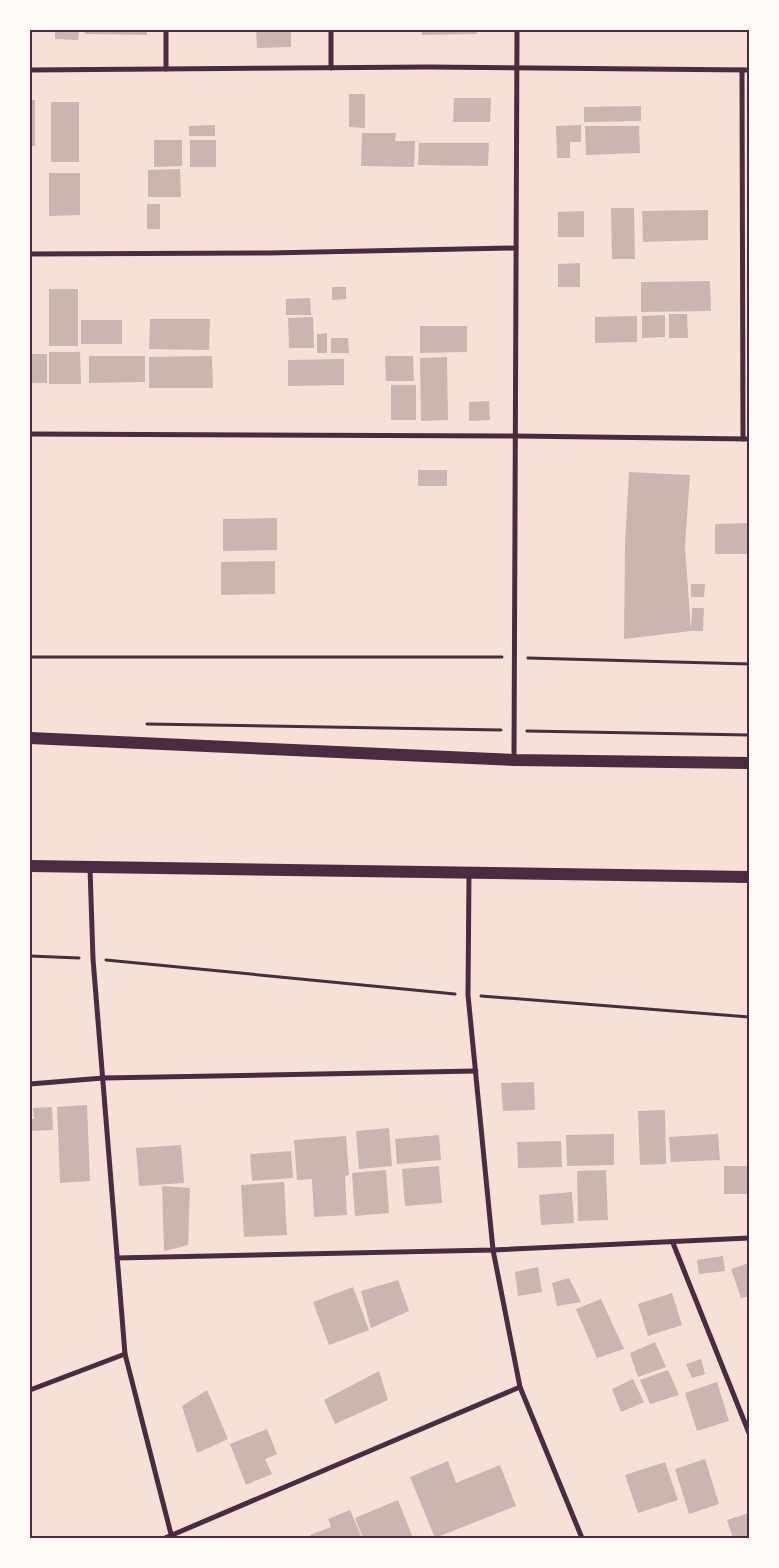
<svg xmlns="http://www.w3.org/2000/svg" width="779" height="1568" font-family="Manrope,sans-serif">
  <style>
    .building { fill: #ccb4b1 }
    .lines { fill: none; stroke-linecap: round; stroke-linejoin: round }
    .path { stroke: #4a2c40; stroke-width: 3 }
    .minor { stroke: #4a2c40; stroke-width: 5 }
    .primary { stroke: #4a2c40; stroke-width: 12 }
    .neatline { fill: none; stroke: #4a2c40; stroke-width: 2 }
  </style>
  <rect width="100%" height="100%" fill="#f7e1d7"/>
  <g class="building">
    <polygon points="55,30 79,30 78,40 55,39"/>
    <polygon points="85,30 147,30 147,35 85,34"/>
    <polygon points="256,30 291,30 291,47 257,48"/>
    <polygon points="422,30 477,30 477,34 422,35"/>
    <polygon points="349,94 365,94 365,128 349,127"/>
    <polygon points="454,98 491,98 490,122 453,122"/>
    <rect x="30" y="100" width="5" height="46"/>
    <rect x="51" y="102" width="28" height="60"/>
    <polygon points="641,106 641,121 584,122 584,107"/>
    <polygon points="215,125 215,136 189,136 189,126"/>
    <polygon points="581,125 581,142 570,142 570,158 557,158 556,126"/>
    <polygon points="585,126 639,126 640,153 586,155"/>
    <polygon points="362,133 396,133 395,141 415,141 414,167 361,166"/>
    <polygon points="154,140 182,140 182,166 154,167"/>
    <rect x="190" y="140" width="26" height="27"/>
    <polygon points="419,143 489,143 488,166 418,165"/>
    <polygon points="180,169 181,197 148,197 148,170"/>
    <polygon points="49,173 80,173 80,215 49,216"/>
    <rect x="147" y="204" width="13" height="25"/>
    <polygon points="611,208 634,208 635,259 612,259"/>
    <polygon points="708,210 708,240 643,242 642,211"/>
    <polygon points="584,211 584,237 558,237 558,212"/>
    <polygon points="580,263 580,287 558,287 558,264"/>
    <polygon points="710,281 711,311 641,312 641,282"/>
    <polygon points="332,287 346,287 346,299 332,300"/>
    <rect x="49" y="289" width="29" height="57"/>
    <polygon points="310,298 311,315 286,315 286,299"/>
    <polygon points="669,314 687,314 688,338 669,338"/>
    <polygon points="665,315 665,337 642,338 642,316"/>
    <polygon points="637,316 637,342 595,343 595,317"/>
    <polygon points="313,317 314,348 289,348 288,318"/>
    <polygon points="150,319 210,319 209,350 149,349"/>
    <rect x="81" y="320" width="41" height="24"/>
    <polygon points="420,326 467,326 467,352 420,353"/>
    <polygon points="327,333 327,353 317,353 317,334"/>
    <polygon points="331,338 348,338 349,353 331,353"/>
    <polygon points="49,352 80,352 81,384 49,384"/>
    <rect x="30" y="354" width="17" height="29"/>
    <polygon points="89,356 145,356 145,382 89,383"/>
    <polygon points="212,356 213,388 149,388 149,357"/>
    <polygon points="385,356 413,356 414,381 386,381"/>
    <polygon points="447,357 448,420 421,421 420,358"/>
    <polygon points="344,359 344,385 288,386 288,360"/>
    <rect x="391" y="385" width="25" height="35"/>
    <polygon points="489,401 490,420 469,421 469,402"/>
    <rect x="418" y="470" width="29" height="16"/>
    <polygon points="629,472 690,475 685,546 691,631 624,639 625,543"/>
    <polygon points="277,518 277,550 223,551 223,519"/>
    <polygon points="749,523 749,554 715,554 715,524"/>
    <polygon points="275,561 275,594 221,595 221,562"/>
    <polygon points="691,584 705,584 704,597 691,597"/>
    <polygon points="692,608 704,608 703,631 691,631"/>
    <polygon points="534,1082 535,1110 503,1111 501,1083"/>
    <polygon points="87,1105 90,1181 60,1183 57,1107"/>
    <polygon points="52,1107 53,1130 30,1131 30,1119 34,1119 33,1108"/>
    <polygon points="665,1110 666,1164 640,1165 638,1111"/>
    <polygon points="389,1128 392,1166 359,1169 356,1131"/>
    <polygon points="614,1134 614,1165 567,1166 566,1135"/>
    <polygon points="718,1134 720,1160 671,1162 669,1137"/>
    <polygon points="439,1135 441,1160 397,1164 395,1139"/>
    <polygon points="346,1136 349,1175 345,1176 347,1215 314,1217 312,1179 297,1180 294,1140"/>
    <polygon points="561,1141 562,1167 518,1168 517,1142"/>
    <polygon points="181,1145 184,1183 139,1186 136,1148"/>
    <polygon points="291,1151 293,1178 252,1181 250,1154"/>
    <polygon points="439,1166 442,1203 405,1206 402,1169"/>
    <rect x="724" y="1166" width="25" height="28"/>
    <polygon points="386,1170 389,1213 355,1216 352,1173"/>
    <polygon points="606,1170 608,1220 578,1221 577,1171"/>
    <polygon points="284,1182 287,1235 244,1237 241,1185"/>
    <polygon points="162,1186 190,1188 188,1245 164,1251"/>
    <polygon points="572,1192 574,1223 541,1225 539,1195"/>
    <polygon points="723,1256 725,1271 699,1274 697,1260"/>
    <polygon points="749,1263 749,1296 741,1298 731,1269"/>
    <polygon points="538,1267 542,1292 518,1296 515,1272"/>
    <polygon points="569,1278 581,1302 557,1306 552,1283"/>
    <polygon points="398,1280 409,1311 371,1328 361,1291"/>
    <polygon points="353,1287 369,1330 329,1345 313,1302"/>
    <polygon points="672,1293 682,1325 648,1336 638,1304"/>
    <polygon points="601,1299 624,1349 597,1358 576,1309"/>
    <polygon points="655,1342 666,1367 638,1377 630,1353"/>
    <polygon points="701,1359 705,1374 692,1378 686,1364"/>
    <polygon points="668,1370 679,1395 650,1404 640,1380"/>
    <polygon points="379,1371 388,1400 335,1424 324,1400"/>
    <polygon points="633,1379 644,1402 621,1412 612,1389"/>
    <polygon points="717,1382 729,1421 697,1431 685,1393"/>
    <polygon points="207,1390 228,1439 197,1453 182,1406"/>
    <polygon points="267,1429 277,1454 265,1459 272,1474 246,1485 230,1444"/>
    <polygon points="705,1459 719,1504 689,1514 675,1469"/>
    <polygon points="448,1461 456,1483 500,1465 516,1506 435,1538 410,1477"/>
    <polygon points="665,1462 678,1500 638,1513 625,1475"/>
    <polygon points="398,1500 413,1538 363,1538 355,1518"/>
    <polygon points="350,1510 362,1538 311,1538 310,1535 331,1527 328,1519"/>
    <polygon points="749,1513 749,1538 733,1538 727,1520"/>
  </g>
  <g class="lines">
    <g class="path">
      <polyline points="30,657 502,657"/>
      <polyline points="528,658 749,664"/>
      <polyline points="147,724 501,730"/>
      <polyline points="527,731 749,735"/>
      <polyline points="30,956 79,958"/>
      <polyline points="106,960 455,994"/>
      <polyline points="481,996 749,1017"/>
    </g>
    <g class="minor">
      <polyline points="331,68 331,30"/>
      <polyline points="166,69 166,30"/>
      <polyline points="30,70 429,67 749,70"/>
      <polyline points="742,70 743,439"/>
      <polyline points="30,254 269,253 516,248"/>
      <polyline points="30,434 515,436 749,439"/>
      <polyline points="514,760 517,30"/>
      <polyline points="90,868 93,959 125,1354 172,1538"/>
      <polyline points="469,874 468,995 493,1250 520,1387 582,1538"/>
      <polyline points="30,1084 103,1078 476,1071"/>
      <polyline points="673,1243 749,1433"/>
      <polyline points="117,1258 493,1250 749,1238"/>
      <polyline points="30,1390 125,1354"/>
      <polyline points="165,1538 520,1387"/>
    </g>
    <g class="primary">
      <polyline points="30,738 514,760 749,763"/>
      <polyline points="30,866 749,877"/>
    </g>
  </g>
  <rect width="779" height="1568" fill="none" stroke="#fffaf5" stroke-width="62"/>
  <rect x="31" y="31" width="717" height="1506" class="neatline"/>
</svg>
